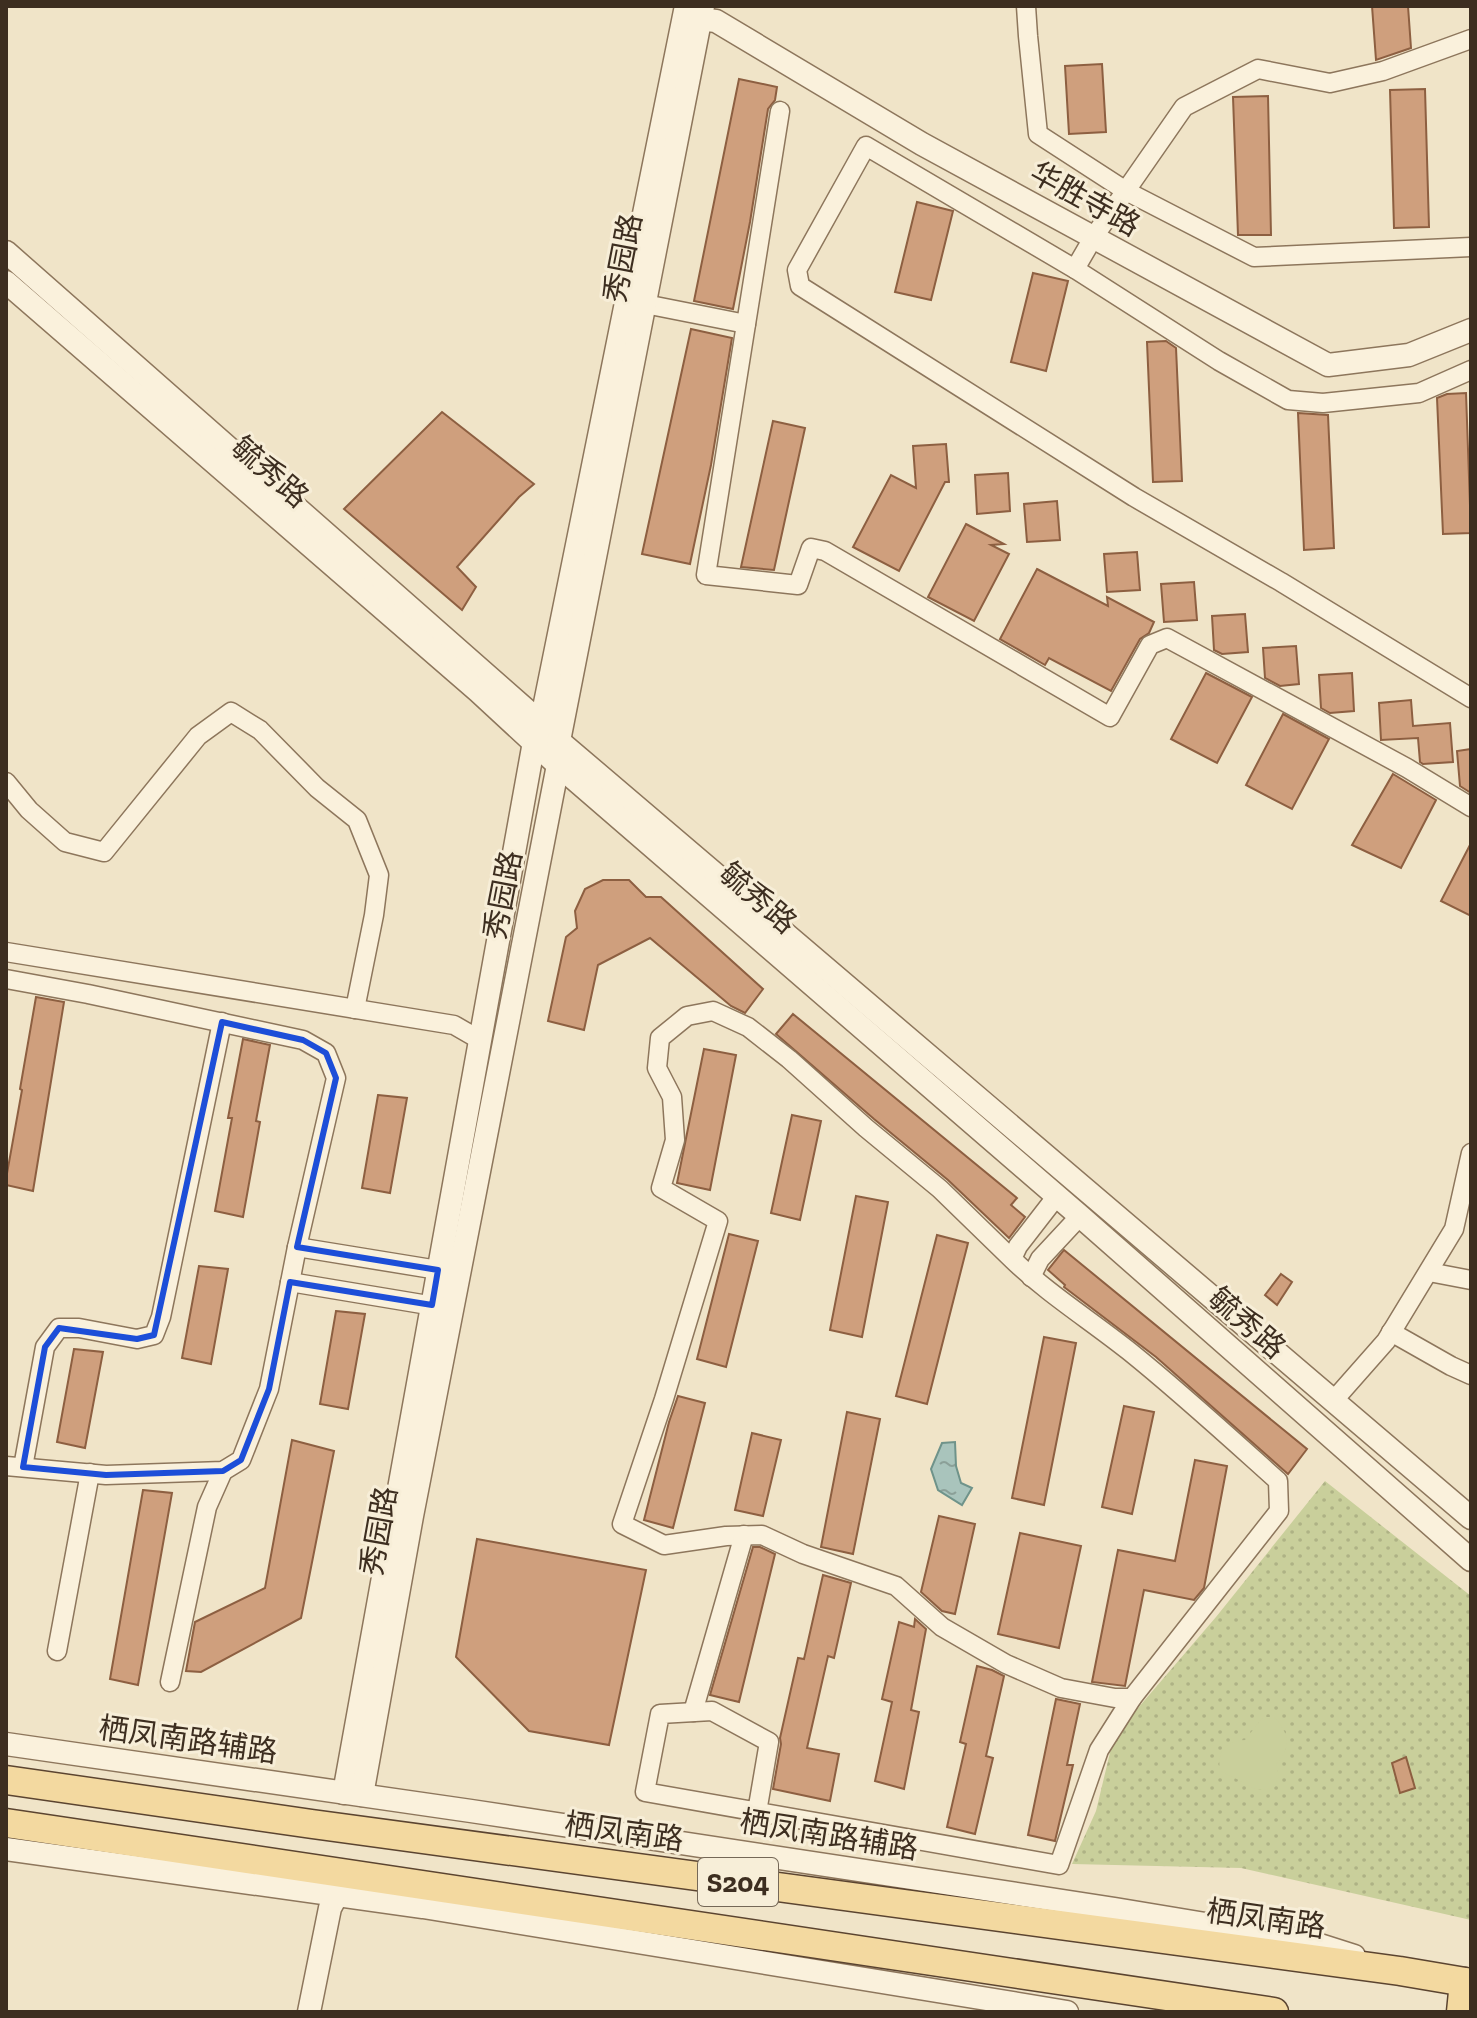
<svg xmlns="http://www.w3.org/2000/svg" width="1477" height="2018" font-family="'Zilla Slab','Noto Sans SC',serif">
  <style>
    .green { fill: url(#green-dots) }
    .pitch { fill: #c9cf9b }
    .water { fill: url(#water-ripples); stroke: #6f938a; stroke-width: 2 }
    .building { fill: #cf9f7d; stroke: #8d5f41; stroke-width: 2 }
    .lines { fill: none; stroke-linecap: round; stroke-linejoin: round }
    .minor-casing { stroke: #8d765c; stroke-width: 21 }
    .tertiary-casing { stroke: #8d765c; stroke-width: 25 }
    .primary-casing { stroke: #5b4430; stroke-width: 31 }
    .minor { stroke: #faf1dc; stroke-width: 18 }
    .tertiary { stroke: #faf1dc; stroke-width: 22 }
    .primary { stroke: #f3d9a0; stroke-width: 28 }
    .marked { fill: none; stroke: #1d4ed8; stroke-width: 6; stroke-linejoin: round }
    .labels { text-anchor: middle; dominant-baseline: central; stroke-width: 6; stroke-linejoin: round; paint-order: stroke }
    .shield { fill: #f7eed8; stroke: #756857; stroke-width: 2 }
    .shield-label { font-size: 28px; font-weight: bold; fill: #3d2e20 }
    .street-label { font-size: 30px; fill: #3d2e20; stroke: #f7eed8 }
  </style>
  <defs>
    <pattern id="green-dots" width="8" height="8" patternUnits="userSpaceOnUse" patternTransform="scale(2)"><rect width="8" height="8" fill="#c9cf9b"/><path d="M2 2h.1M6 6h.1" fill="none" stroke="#aeb285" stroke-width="1.8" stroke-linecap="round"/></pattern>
    <pattern id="water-ripples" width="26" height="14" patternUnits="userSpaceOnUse" patternTransform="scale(2)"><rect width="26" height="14" fill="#a9c4bc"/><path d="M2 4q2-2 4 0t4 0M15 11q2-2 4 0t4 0" fill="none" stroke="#8ba098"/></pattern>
  </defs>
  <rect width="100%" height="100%" fill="#f0e4c8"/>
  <polygon class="green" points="1325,1481 1471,1596 1471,1920 1241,1868 1072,1864 1096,1811 1114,1736 1216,1617"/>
  <path class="pitch" d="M 1263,1717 L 1274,1717 C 1290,1735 1292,1746 1276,1765 L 1279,1775 L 1275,1787 C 1261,1792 1255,1790 1244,1783 C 1236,1778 1227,1775 1220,1771 C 1217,1751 1225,1741 1245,1740 Z"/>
  <polygon class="water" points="955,1442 956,1466 961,1483 972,1488 962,1505 938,1490 931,1469 942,1443"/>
  <g class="building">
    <polygon points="1372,6 1408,6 1411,48 1376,60"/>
    <polygon points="1102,64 1106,132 1069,134 1065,66"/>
    <polygon points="739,79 777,87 775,100 768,109 750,222 733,309 694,301"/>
    <polygon points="1425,89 1429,227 1394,228 1390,90"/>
    <polygon points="1268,96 1271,235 1238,235 1233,97"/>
    <polygon points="917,202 953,211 931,300 895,292"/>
    <polygon points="1033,273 1068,281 1046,371 1011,362"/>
    <polygon points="691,329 732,338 711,465 690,564 642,554"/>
    <polygon points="1166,341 1176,348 1182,481 1153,482 1147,342"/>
    <polygon points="1466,393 1471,533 1443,534 1437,398 1447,394"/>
    <polygon points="442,412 534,484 519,497 457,567 476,587 462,610 344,509"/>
    <polygon points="1298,413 1328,415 1334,548 1304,550"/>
    <polygon points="773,421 805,428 774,570 741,567"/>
    <polygon points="946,444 949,482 945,482 899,571 853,547 891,475 916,488 913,446"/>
    <polygon points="1008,473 1010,511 977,514 975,475"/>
    <polygon points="1057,501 1060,540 1027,542 1024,504"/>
    <polygon points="966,524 1004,544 991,545 1009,554 974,621 928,597"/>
    <polygon points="1137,552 1140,590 1107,592 1104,554"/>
    <polygon points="1037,569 1108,606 1107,597 1154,622 1149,633 1140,639 1111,691 1049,658 1045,665 1000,639"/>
    <polygon points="1194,582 1197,620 1164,622 1161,584"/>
    <polygon points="1245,614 1248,652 1222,654 1214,650 1212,616"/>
    <polygon points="1296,646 1299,684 1280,686 1265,678 1263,648"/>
    <polygon points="1206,673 1252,697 1217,763 1171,739"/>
    <polygon points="1352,673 1354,711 1330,713 1321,708 1319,675"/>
    <polygon points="1411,700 1413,726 1450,723 1453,762 1423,764 1420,762 1418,738 1381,740 1379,703"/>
    <polygon points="1283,714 1329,739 1292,809 1246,785"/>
    <polygon points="1471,749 1471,793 1460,786 1457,751"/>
    <polygon points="1393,774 1436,800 1401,868 1352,845"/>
    <polygon points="1471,843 1471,916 1441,901"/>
    <polygon points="603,880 629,880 646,897 661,897 763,989 745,1013 731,1006 650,938 598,965 584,1030 548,1021 566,937 577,928 575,911 585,889"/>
    <polygon points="36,997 64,1002 33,1191 6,1185 6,1179 22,1090 20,1089"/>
    <polygon points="793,1014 1017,1198 1011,1205 1025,1217 1009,1238 948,1180 874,1119 776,1034"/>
    <polygon points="243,1039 270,1045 256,1121 260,1122 243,1217 215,1211 232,1118 228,1118"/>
    <polygon points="704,1049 736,1055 710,1190 677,1183"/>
    <polygon points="378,1095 407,1098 390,1193 362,1188"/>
    <polygon points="792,1115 821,1121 800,1220 771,1213"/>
    <polygon points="856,1196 888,1202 862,1337 830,1330"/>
    <polygon points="729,1234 758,1241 726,1367 697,1359"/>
    <polygon points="937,1235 968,1243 927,1404 896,1396"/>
    <polygon points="1064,1250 1307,1449 1288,1474 1156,1357 1064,1287 1065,1285 1048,1270"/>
    <polygon points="199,1266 228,1269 211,1364 182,1358"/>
    <polygon points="1281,1274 1292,1282 1277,1305 1265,1295"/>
    <polygon points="336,1311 365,1314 348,1409 320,1404"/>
    <polygon points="1044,1337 1076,1343 1044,1505 1012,1498"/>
    <polygon points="74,1349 103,1352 85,1448 57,1442"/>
    <polygon points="678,1396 705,1403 673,1528 644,1520 669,1422"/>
    <polygon points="1124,1406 1154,1412 1132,1514 1102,1507"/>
    <polygon points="847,1412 880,1419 853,1554 821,1547"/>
    <polygon points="752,1433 781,1440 763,1516 735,1510"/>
    <polygon points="292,1440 334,1451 301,1618 201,1672 186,1671 195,1622 265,1588"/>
    <polygon points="1195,1460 1227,1466 1204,1588 1194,1600 1144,1590 1125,1686 1092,1682 1118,1550 1175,1561"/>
    <polygon points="143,1490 172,1493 138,1685 110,1679"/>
    <polygon points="939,1516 975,1524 955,1614 942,1611 921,1592"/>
    <polygon points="1020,1533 1081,1546 1059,1648 998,1634"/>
    <polygon points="477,1539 646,1570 609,1745 529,1731 456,1657"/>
    <polygon points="753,1547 760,1547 775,1554 739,1702 710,1695"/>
    <polygon points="823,1575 851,1583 834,1658 828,1656 807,1748 839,1754 830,1801 773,1789 781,1744 780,1738 798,1658 804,1659"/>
    <polygon points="915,1619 926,1629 911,1710 919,1712 904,1789 875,1781 892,1702 882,1699 899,1622 914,1627"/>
    <polygon points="977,1666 992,1670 1004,1676 986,1756 993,1758 975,1834 947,1827 966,1744 960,1742"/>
    <polygon points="1056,1699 1080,1704 1067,1765 1073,1765 1055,1841 1028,1835"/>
    <polygon points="1406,1757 1415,1788 1400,1793 1392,1763"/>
  </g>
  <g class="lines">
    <defs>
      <g id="minor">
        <polyline points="1026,6 1028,36 1038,134 1126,191 1254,257 1471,247"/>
        <polyline points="780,111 706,575 798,585 811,548 825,551 1110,717 1150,645 1167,638 1407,768 1471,807"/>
        <polyline points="1075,269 1093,238 1184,107 1258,69 1330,83 1383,71 1471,39"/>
        <polyline points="634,300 645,304 746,324"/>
        <polyline points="1471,370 1419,393 1323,403 1288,400 1219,361 1075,269 866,146 797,270 800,286 1134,497 1281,582 1471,698"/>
        <polyline points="6,782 29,810 65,842 104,852 198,736 231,712 260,730 317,788 357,820 379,875 374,915 355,1009"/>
        <polyline points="6,952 454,1025 480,1040"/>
        <polyline points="6,979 88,994 303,1040 326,1053 336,1078 297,1247 269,1389 241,1460 223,1471 106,1475 6,1466"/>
        <polyline points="297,1247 438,1270 451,1274"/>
        <path d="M 1012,1259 C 1047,1293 1090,1320 1129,1351 C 1180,1392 1229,1437 1278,1481 L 1279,1511 L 1132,1698 L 1115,1698 L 1061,1688 L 1006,1664 L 942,1627 L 896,1586 L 803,1554 L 762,1535 L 726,1536 L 664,1545 L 622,1524 L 664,1399 L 718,1221 L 661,1188 L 675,1140 L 672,1097 L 657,1068 L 660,1038 L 687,1016 L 713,1011 L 748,1027 L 789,1059 L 866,1128 L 940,1189 L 1012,1259 L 1018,1246 L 1056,1197"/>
        <polyline points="1429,1272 1471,1280"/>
        <polyline points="1031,1277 1040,1259 1080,1216"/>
        <polyline points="290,1282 446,1308"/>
        <polyline points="1391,1332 1451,1366 1471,1375"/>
        <polyline points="1334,1400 1386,1341 1454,1229 1471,1153"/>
        <polyline points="23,1467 45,1347 59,1328 79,1328 137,1339 154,1335 161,1317 222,1022"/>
        <polyline points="57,1651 90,1473"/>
        <polyline points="170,1682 207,1507 223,1471"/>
        <polyline points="693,1712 744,1535"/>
        <polyline points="757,1812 769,1742 712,1711 660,1714 645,1792 1059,1865 1099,1750 1132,1698"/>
      </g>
      <g id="tertiary">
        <polyline points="689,18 716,21 922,144 1328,365 1409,355 1471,330"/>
        <polyline points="6,252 541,723 559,741 1471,1518"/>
        <polyline points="6,282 478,691 558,765 1080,1216 1471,1560"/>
        <polyline points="6,1744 471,1811 1115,1909 1307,1941 1354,1956"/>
        <polyline points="344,1793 534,742 541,723 686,6"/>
        <polyline points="362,1795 412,1516 558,765 559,741 703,6"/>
        <polyline points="6,1849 423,1907 1067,2012"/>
        <polyline points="309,2012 330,1908 337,1895"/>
      </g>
      <g id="primary">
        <polyline points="6,1780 312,1824 1400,1971 1471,1983"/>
        <polyline points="6,1823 1274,2012"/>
        <polyline points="1461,2012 1464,1982"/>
      </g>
    </defs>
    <use href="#minor" class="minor-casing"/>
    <use href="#tertiary" class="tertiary-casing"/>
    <use href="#primary" class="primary-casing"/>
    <use href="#minor" class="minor"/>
    <use href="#tertiary" class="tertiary"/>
    <use href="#primary" class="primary"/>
  </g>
  <path class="marked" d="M 222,1022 L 303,1040 L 326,1053 L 336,1078 L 297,1247 L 438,1270 L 432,1305 L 290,1282 L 269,1389 L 241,1460 L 223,1471 L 106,1475 L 23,1467 L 45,1347 L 59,1328 L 137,1339 L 154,1335 Z"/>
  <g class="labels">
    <rect class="shield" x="698" y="1858" width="80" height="48" rx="6"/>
    <g class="shield-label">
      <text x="738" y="1882">S204</text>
    </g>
    <g class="street-label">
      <text transform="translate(1085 199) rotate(29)">华胜寺路</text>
      <text transform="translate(623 258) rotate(-79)">秀园路</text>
      <text transform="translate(270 472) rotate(41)">毓秀路</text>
      <text transform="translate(503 895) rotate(-79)">秀园路</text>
      <text transform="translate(758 898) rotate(41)">毓秀路</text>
      <text transform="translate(1247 1323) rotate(41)">毓秀路</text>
      <text transform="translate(379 1531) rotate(-80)">秀园路</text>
      <text transform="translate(188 1740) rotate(8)">栖凤南路辅路</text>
      <text transform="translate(624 1832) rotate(8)">栖凤南路</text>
      <text transform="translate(829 1835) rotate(9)">栖凤南路辅路</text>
      <text transform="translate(1266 1919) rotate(8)">栖凤南路</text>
    </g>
  </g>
  <rect width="1477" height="2018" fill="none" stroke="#3d2e20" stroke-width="16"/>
</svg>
